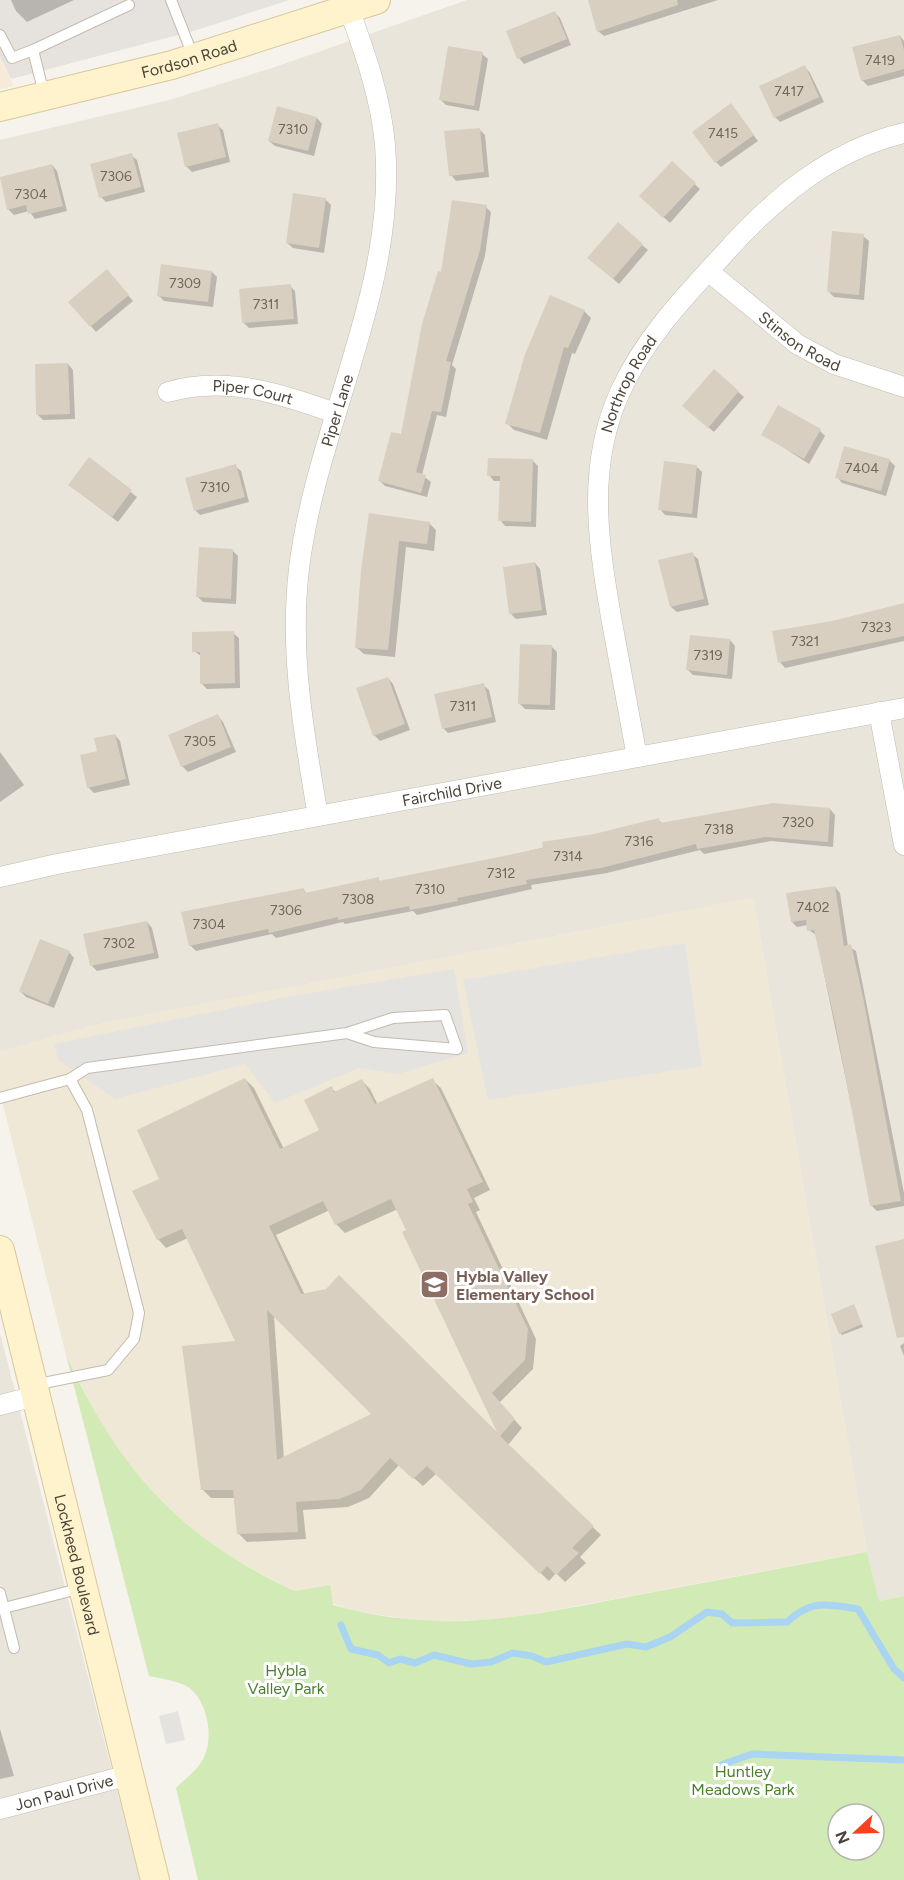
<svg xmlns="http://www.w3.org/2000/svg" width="904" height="1880" font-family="Figtree,sans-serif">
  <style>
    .residential { fill: #eae5da }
    .commercial { fill: #f7ead8 }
    .industrial { fill: #e6e2dd }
    .education { fill: #efe8d6 }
    .green { fill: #d2eab5; fill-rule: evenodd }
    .parking { fill: #e5e3e0 }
    .shadow { fill: #0003; fill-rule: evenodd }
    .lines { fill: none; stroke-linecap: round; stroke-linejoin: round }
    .stream { stroke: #a9d4f2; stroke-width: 7 }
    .building { fill: #d8cfc1; fill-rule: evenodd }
    .lane-casing { stroke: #c2bbae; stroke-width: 12 }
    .street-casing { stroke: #c2bbae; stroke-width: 21 }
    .secondary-casing { stroke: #d6c79b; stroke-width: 30 }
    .lane { stroke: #fff; stroke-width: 10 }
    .street { stroke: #fff; stroke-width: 20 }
    .secondary { stroke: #fff3cd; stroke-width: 28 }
    .labels { text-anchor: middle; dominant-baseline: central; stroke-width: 6; stroke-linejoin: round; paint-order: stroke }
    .number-label { font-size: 14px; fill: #6e675b }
    .street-label { font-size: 16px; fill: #4b4439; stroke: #fff }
    .education-label { font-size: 16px; font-weight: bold; fill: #785e54; stroke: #fff; text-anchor: start }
    .park-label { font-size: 16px; fill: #4a7f2a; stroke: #fff }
  </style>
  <rect width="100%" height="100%" fill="#f6f3ec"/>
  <g class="residential">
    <polygon points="467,0 904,0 904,1596 879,1601 867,1552 753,898 95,1025 0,1052 0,140 169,100 275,67"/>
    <polygon points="0,1333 140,1880 0,1880"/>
  </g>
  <polygon class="commercial" points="0,57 10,79 14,86 0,89"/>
  <polygon class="industrial" points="0,0 289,0 197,30 11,79 0,57"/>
  <polygon class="education" points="753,898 867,1552 506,1619 427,1622 355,1611 290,1589 222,1553 186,1526 159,1500 130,1467 102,1427 66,1355 0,1093 0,1052 95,1025"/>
  <path class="green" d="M 66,1355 C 118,1468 177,1535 290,1589 L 296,1591 L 330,1585 L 333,1605 C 449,1637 530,1615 643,1594 C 718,1580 793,1566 867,1552 L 879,1601 L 904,1596 L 904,1880 L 198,1880 L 176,1788 C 184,1780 196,1771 202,1761 C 214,1741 209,1708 193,1691 C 183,1681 163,1679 149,1676 ZM 838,1814 L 874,1814 L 874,1850 L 838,1850 Z"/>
  <g class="parking">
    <polygon points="685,943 702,1066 488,1100 463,980"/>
    <polygon points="454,969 468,1053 398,1074 359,1068 275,1103 245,1064 115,1099 58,1060 54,1044 281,998"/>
    <polygon points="178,1711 185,1740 166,1744 159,1716"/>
  </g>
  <g class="shadow">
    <polygon points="11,0 74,0 27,22 16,11"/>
    <polygon points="594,0 718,0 604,36 598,31"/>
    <polygon points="555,13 560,18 571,45 524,64 519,58"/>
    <polygon points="900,36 904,41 904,76 868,86 862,80"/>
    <polygon points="482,54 488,59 479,111 446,105 441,100"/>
    <polygon points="805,67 810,73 824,102 780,122 775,117"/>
    <polygon points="731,105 758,141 721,167 716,162"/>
    <polygon points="317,118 322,124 314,156 275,146 269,141"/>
    <polygon points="217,125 223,130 230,162 192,172 186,166"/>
    <polygon points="479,129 485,135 489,177 456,181 451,175"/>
    <polygon points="131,155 137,160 145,192 106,202 101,197"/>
    <polygon points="672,163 700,189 670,223 641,196"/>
    <polygon points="52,165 57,171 67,211 35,219 29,211 14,215 8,209"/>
    <polygon points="325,199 331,205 324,253 293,248 287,243"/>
    <polygon points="486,207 491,212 485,256 452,365 456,369 446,417 437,415 422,475 431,482 427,497 385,486 380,481 402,436 442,273"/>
    <polygon points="863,236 869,241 864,300 834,297 829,292"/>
    <polygon points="642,245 648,250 619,284 595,263"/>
    <polygon points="212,272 217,277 213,307 164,301 159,296"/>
    <polygon points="112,277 133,301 96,332 70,302"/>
    <polygon points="290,286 295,291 298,324 249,328 243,322"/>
    <polygon points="584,311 591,318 575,354 572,353 547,440 514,430 507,423"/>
    <polygon points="68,364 73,370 75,419 43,420 38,415"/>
    <polygon points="714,371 744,397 714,432 690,412"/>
    <polygon points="820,431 825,436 809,464 763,434"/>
    <polygon points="89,459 137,497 118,522 76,490"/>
    <polygon points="889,460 895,466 886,496 842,483 837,477"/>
    <polygon points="533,461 538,466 536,527 505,526 500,520 501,481 494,481 489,475"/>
    <polygon points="235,466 241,471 249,502 200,515 195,510"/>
    <polygon points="697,467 702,472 697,518 665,515 660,509"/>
    <polygon points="370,515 429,523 436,530 434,551 406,547 395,657 364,654 356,647"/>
    <polygon points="233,551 238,556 236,604 203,602 198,597"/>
    <polygon points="692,554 698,559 709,605 677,612 671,607"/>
    <polygon points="535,563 540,569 547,615 516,619 511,614"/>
    <polygon points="904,605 904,641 785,668 780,662"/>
    <polygon points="233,633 239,638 240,688 207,689 202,684 201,656 194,651"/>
    <polygon points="730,640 735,646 732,679 693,675 688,670"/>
    <polygon points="551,646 557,652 555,710 525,709 520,704"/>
    <polygon points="388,678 393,684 410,730 380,741 374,735"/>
    <polygon points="483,685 489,690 496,722 448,733 443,728"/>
    <polygon points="218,716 223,722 236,752 188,772 182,766"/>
    <polygon points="115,735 120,741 130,785 94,793 88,787 99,752"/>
    <polygon points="0,752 24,785 0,802"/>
    <polygon points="830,809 835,815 833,847 771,841 704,854 700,850 607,873 531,885 532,889 417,915 413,911 345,924 343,922 276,938 272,934 196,951 190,945 303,889 307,894 378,879 381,882 475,864 658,820 663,824"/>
    <polygon points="835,887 840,893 848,946 856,951 904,1193 904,1206 877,1211 872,1206 816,935 809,930 808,925 797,927 792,922"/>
    <polygon points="147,922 152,928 159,958 97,971 92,966"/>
    <polygon points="69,952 74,958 54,1008 26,997 20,991"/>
    <path d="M 245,1079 L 254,1088 L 284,1149 L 321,1131 L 331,1088 L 337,1093 L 362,1081 L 370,1089 L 378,1105 L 432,1080 L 441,1088 L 490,1190 L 474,1198 L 480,1210 L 476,1212 L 536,1339 L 533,1369 L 499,1403 L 522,1428 L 508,1445 L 601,1535 L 580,1557 L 586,1563 L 565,1582 L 556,1573 L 549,1581 L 437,1473 L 423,1486 L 399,1465 L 369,1498 L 348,1507 L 303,1510 L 306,1539 L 247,1542 L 238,1533 L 236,1498 L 211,1498 L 203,1490 L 238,1343 L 188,1238 L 166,1248 L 158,1239 L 161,1180 ZM 398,1209 L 409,1231 L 404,1233 L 501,1438 L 305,1295 L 276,1235 L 330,1210 L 336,1224 L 345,1233 ZM 274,1316 L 374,1415 L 284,1459 Z"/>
    <polygon points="853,1306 863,1327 842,1335 840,1333"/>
    <polygon points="904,1343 904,1356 900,1346"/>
    <polygon points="0,1729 14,1776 0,1779"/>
  </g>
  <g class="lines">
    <g class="stream">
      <path d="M 341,1625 L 351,1649 L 378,1655 L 389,1663 L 400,1659 L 415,1663 L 434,1655 L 471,1664 L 491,1662 L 513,1653 L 532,1656 L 546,1662 L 627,1644 L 646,1647 L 670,1637 L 707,1612 L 722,1614 L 732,1623 L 787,1622 C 812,1599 827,1604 858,1609 L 894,1669 L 904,1678"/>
      <polyline points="718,1766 752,1754 904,1760"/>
    </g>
  </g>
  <g class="building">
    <polygon points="588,0 677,0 678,5 597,32"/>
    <polygon points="555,11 567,39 517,59 506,31"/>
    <polygon points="900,35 904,50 904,69 861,81 852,47"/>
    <polygon points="448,46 483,52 474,106 439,100"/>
    <polygon points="805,65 819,97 774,118 759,86"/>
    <polygon points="731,103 754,135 715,163 692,132"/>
    <polygon points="277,106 317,117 308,151 268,141"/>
    <polygon points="218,123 226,157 185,167 177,133"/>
    <polygon points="480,128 484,172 449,176 444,131"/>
    <polygon points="132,153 141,187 99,198 90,164"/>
    <polygon points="672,161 696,183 663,218 639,196"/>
    <polygon points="52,164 63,206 28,214 26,205 7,210 0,177"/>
    <polygon points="293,193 326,198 319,248 286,243"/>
    <polygon points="452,200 487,205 480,250 446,361 451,362 441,412 432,411 416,472 426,475 421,493 378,481 391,432 401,434 422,324 438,271 441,272"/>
    <polygon points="618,222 643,244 613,279 587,258"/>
    <polygon points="832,231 864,234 859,295 827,292"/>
    <polygon points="161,264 212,271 208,302 157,296"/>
    <polygon points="107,269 129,295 90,327 68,302"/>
    <polygon points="291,284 294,319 242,323 239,289"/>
    <polygon points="550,295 585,310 568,348 564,347 540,433 505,424 525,354"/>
    <polygon points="68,363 70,414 36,415 35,364"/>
    <polygon points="714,369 739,391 708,428 682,406"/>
    <polygon points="778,405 821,429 804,459 761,435"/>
    <polygon points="844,446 890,459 881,491 835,478"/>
    <polygon points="89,457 132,490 112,517 68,485"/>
    <polygon points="488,458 533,459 531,522 498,521 500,476 487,476"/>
    <polygon points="664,461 697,465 692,514 658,510"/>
    <polygon points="236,464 245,497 194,511 185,478"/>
    <polygon points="369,513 430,522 427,544 399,541 388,650 355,648 361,570"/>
    <polygon points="199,547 233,549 231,599 196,597"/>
    <polygon points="693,552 704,599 670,607 658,560"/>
    <polygon points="535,562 542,610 509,614 503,567"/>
    <polygon points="904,603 904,636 778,663 772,631 832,621"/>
    <polygon points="234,631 235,683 200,684 200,652 192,652 192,632"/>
    <polygon points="690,635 730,639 727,675 686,670"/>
    <polygon points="520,644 552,645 550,705 518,704"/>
    <polygon points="388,677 405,724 373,736 356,688"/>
    <polygon points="484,683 492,717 442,729 434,694"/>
    <polygon points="218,714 231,747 181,767 168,735"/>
    <polygon points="115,734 126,779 87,788 80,755 97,751 94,738"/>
    <polygon points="773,803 830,808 828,842 765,837 697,849 696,844 601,868 526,880 527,884 457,898 458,901 410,910 409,906 338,920 338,917 269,933 268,929 189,946 181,912 304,888 305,893 379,877 379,881 543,848 542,842 594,834 659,818 660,823"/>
    <polygon points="835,886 844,946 851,944 863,997 901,1201 870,1206 835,1022 814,930 807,931 806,920 791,922 786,893"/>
    <polygon points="147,921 154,953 90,966 83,934"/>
    <polygon points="40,939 70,951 48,1004 19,991"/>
    <path d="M 245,1078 L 280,1149 L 319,1130 L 304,1100 L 332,1086 L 334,1092 L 362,1079 L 375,1104 L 433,1078 L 483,1182 L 467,1189 L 473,1202 L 468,1204 L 528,1329 L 525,1360 L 492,1393 L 515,1419 L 500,1436 L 594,1526 L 572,1548 L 579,1553 L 556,1575 L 547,1566 L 540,1574 L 427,1466 L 413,1479 L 390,1458 L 361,1490 L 339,1499 L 296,1502 L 298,1532 L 237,1534 L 233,1490 L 201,1490 L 182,1346 L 235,1341 L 182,1229 L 157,1240 L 132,1191 L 159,1179 L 137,1130 ZM 391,1199 L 406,1230 L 402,1232 L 497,1432 L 339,1275 L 326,1289 L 301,1294 L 269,1226 L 323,1201 L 335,1225 ZM 267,1310 L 371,1414 L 277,1460 Z"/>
    <polygon points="904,1239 904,1337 897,1338 875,1246"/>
    <polygon points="854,1304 862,1324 839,1334 831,1314"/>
  </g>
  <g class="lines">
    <defs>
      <g id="lane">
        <polyline points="171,0 193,56"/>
        <polyline points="0,35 12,58 33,50 44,94"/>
        <polyline points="33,50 129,5"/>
        <polyline points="0,1098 70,1079 87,1068 347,1033 393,1018 445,1015 457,1049 374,1042 347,1033"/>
        <polyline points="34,1385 108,1370 134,1339 139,1313 87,1110 70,1079"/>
        <polyline points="0,1593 14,1648"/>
        <polyline points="4,1608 82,1588"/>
      </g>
      <g id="street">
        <path id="s1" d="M 708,271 L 797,344 L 834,364 L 904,387"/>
        <path id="s2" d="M 168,392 C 226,375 281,394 335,413"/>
        <polyline points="879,712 904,845"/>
        <path id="s3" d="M 637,757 C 629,714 621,671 613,628 C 599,548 585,469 620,392 C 644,339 684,297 723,255 C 773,199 829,151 904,133"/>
        <path id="s4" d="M 318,816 C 304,734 289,653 299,569 C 316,426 397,291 385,145 C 381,98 365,53 349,9"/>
        <path id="s5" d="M 0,877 L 57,864 L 904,708"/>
        <polyline points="0,1405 36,1396"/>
        <path id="s6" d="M 0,1809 L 129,1775"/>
      </g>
      <g id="secondary">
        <path id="s7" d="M 0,107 L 172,65 L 376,0"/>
        <path id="s8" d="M 0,1250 L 155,1880"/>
      </g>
    </defs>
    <use href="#lane" class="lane-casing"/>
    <use href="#street" class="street-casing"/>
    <use href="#secondary" class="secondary-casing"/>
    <use href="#lane" class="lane"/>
    <use href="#street" class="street"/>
    <use href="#secondary" class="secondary"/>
  </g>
  <defs>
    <symbol id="school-square" viewBox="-11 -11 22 22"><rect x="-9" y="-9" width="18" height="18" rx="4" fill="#8d6e63" stroke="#fff"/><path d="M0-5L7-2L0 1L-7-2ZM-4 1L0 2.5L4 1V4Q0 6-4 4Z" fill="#fff"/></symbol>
  </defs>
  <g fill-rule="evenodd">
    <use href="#school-square" x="418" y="1268" width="33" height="33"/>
  </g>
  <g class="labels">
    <g class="number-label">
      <text x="880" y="60">7419</text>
      <text x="789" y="91">7417</text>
      <text x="293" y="129">7310</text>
      <text x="723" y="133">7415</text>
      <text x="116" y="176">7306</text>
      <text x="31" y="194">7304</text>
      <text x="185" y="283">7309</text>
      <text x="266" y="304">7311</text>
      <text x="862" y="468">7404</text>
      <text x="215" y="487">7310</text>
      <text x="876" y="627">7323</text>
      <text x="805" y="641">7321</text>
      <text x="708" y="655">7319</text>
      <text x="463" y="706">7311</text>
      <text x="200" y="741">7305</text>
      <text x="798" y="822">7320</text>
      <text x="719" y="829">7318</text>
      <text x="639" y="841">7316</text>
      <text x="568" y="856">7314</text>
      <text x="501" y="873">7312</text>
      <text x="430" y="889">7310</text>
      <text x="358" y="899">7308</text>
      <text x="813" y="907">7402</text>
      <text x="286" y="910">7306</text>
      <text x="209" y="924">7304</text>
      <text x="119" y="943">7302</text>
    </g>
    <g class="street-label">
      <text stroke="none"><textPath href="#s7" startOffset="195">Fordson Road</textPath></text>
      <text stroke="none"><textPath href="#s1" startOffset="116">Stinson Road</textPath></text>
      <text stroke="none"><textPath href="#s3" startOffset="382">Northrop Road</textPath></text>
      <text stroke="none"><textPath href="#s2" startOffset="86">Piper Court</textPath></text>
      <text stroke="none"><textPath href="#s4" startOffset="412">Piper Lane</textPath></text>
      <text stroke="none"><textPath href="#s5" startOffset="460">Fairchild Drive</textPath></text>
      <text stroke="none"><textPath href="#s8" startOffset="324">Lockheed Boulevard</textPath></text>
      <text stroke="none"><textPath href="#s6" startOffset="66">Jon Paul Drive</textPath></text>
    </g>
    <g class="education-label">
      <text x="456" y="1276">Hybla Valley<tspan x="456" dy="18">Elementary School</tspan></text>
    </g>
    <g class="park-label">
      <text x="286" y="1670">Hybla<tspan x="286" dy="18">Valley Park</tspan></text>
      <text x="743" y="1771">Huntley<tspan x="743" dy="18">Meadows Park</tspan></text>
    </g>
  </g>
  <g transform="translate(856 1832) rotate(248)"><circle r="28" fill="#ffffff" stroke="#b7b4b0" stroke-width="1.5"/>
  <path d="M0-4.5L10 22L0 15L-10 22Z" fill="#fc3f1d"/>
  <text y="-9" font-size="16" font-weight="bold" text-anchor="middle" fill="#4b4439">N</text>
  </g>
</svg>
